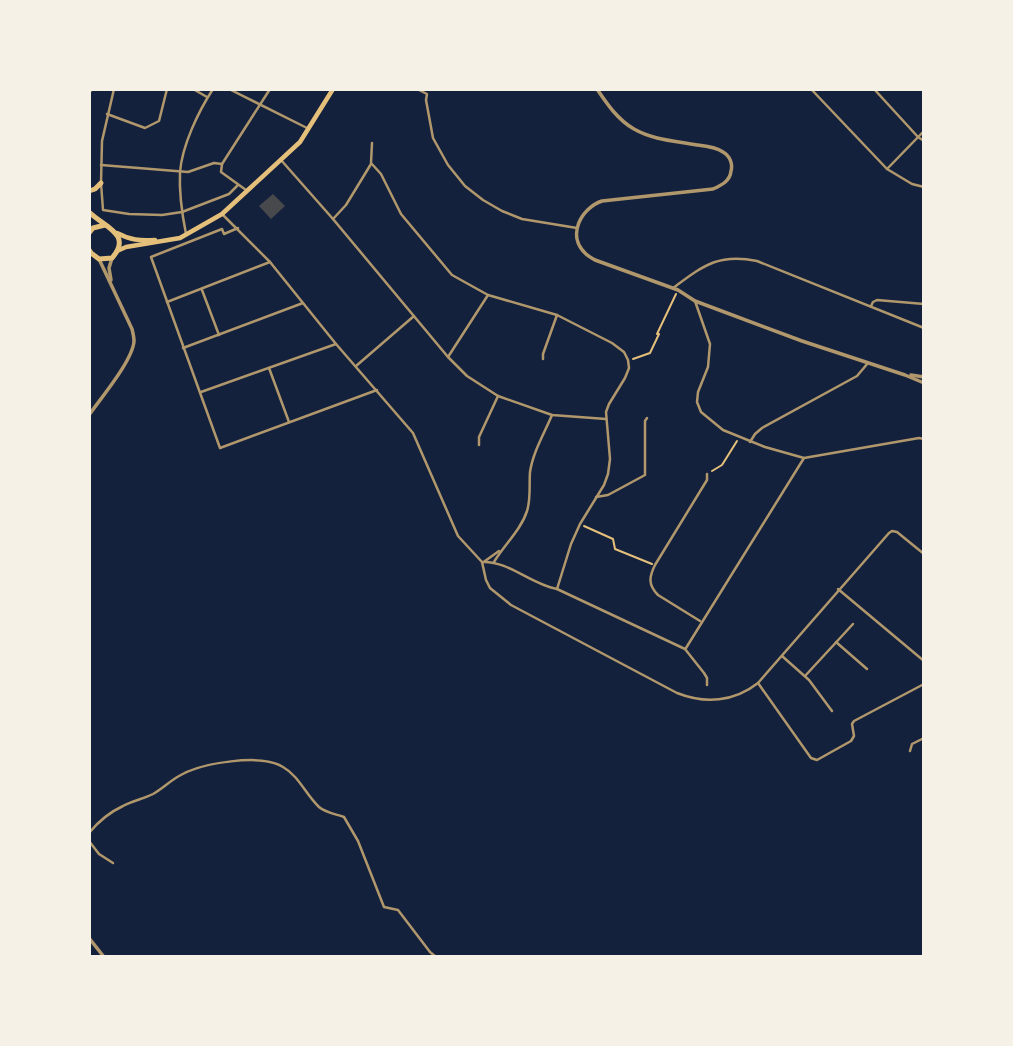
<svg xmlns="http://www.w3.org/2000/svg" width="1013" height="1046" font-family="'Public Sans',sans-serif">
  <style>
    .building { fill: #48494c }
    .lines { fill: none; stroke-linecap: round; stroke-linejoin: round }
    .path { stroke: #e5c07b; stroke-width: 2 }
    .minor { stroke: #b1986c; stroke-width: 2.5 }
    .tertiary { stroke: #b1986c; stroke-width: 3.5 }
    .secondary { stroke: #e5c07b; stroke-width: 4.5 }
    .trunk { stroke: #e5c07b; stroke-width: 5 }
  </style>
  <rect width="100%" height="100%" fill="#14213d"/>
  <polygon class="building" points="273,194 285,206 271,219 259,206"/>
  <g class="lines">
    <g class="path">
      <polyline points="633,359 650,353 659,334 657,334 676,294"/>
      <polyline points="712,471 722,465 737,441"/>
      <polyline points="584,526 613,539 615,549 652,564"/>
    </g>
    <g class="minor">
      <polyline points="114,89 102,141 101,183 103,210 129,214 162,215 182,212 229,194 238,185"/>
      <polyline points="193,89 207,97"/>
      <polyline points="229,89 309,129"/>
      <polyline points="417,89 427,94 426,100 433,138 448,165 465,186 483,200 502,211 522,219 577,228"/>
      <polyline points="811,89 887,169 912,184 924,187"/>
      <polyline points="874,89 918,137 924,141"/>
      <polyline points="107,114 145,128 159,121 167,89"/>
      <polyline points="372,143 371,163 381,174 401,214 452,275 488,295 557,315 612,343 624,352 628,360 629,368 625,378 609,404 606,412 610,459 608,474 604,485 580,524 571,544 557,589"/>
      <polyline points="281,160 333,219 448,357 467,376 498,396 552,415 606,419"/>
      <polyline points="222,164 270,89"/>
      <polyline points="222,164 221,172 246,190"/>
      <polyline points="101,165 188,172 214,163 222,164"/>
      <polyline points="887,169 924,131"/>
      <path d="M 222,214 L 270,262 L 336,344 L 413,433 L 458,536 L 482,562 L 486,580 L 490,588 L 511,605 L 677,693 C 705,704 734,702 758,683 L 889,533 L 892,531 L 897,532 L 924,554"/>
      <polyline points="333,219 346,205 371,164"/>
      <polyline points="238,228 224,234 222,229 151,257 220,448 377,390"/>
      <path d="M 186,234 C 182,214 179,193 180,172 C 182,146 198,112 213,89"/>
      <path d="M 673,288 C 703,266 718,253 757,261 L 924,328"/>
      <polyline points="202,290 219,335"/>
      <polyline points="695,301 710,344 708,367 698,392 697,402 701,412 723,430 765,447 804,458 919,438 924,439"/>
      <polyline points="167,302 270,262"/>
      <polyline points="871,306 873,302 877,300 924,304"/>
      <polyline points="183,348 303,303"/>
      <polyline points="448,357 488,295"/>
      <polyline points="543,359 543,354 557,315"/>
      <polyline points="356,366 414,316"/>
      <polyline points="269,368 289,422"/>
      <polyline points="201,392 336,344"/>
      <polyline points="750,442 755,434 762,428 857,376 868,363"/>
      <polyline points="479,445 479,437 498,396"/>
      <polyline points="596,497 608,495 645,475 645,421 647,418"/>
      <polyline points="485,561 499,551"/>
      <path d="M 482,562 C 507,560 532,585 557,589 L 685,649 L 704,673 L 707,678 L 707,685"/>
      <path d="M 494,562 C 504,545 521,530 527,511 C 531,499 529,485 530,472 C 533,452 544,434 552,415"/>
      <polyline points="838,589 924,661"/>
      <path d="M 700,621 L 658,595 C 648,585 649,577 655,565 L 707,480 L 707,474"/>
      <polyline points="836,642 867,669"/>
      <polyline points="686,648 804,458"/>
      <polyline points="782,656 809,680 832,711"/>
      <polyline points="805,676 853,624"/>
      <polyline points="758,683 811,758 817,760 851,741 854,736 852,724 854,721 924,684"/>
      <polyline points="910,751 912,744 924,738"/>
      <path d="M 89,833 C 98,822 110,812 123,806 C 132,801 143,799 153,794 C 162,789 170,781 179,776 C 201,763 261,753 283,767 C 299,776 306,795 319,807 C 326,813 336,814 344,817 L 358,841 L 384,907 L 398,910 L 430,952 L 436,957"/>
      <polyline points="89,841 99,854 113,863"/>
    </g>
    <g class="tertiary">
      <path d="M 597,89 C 607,104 618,120 634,129 C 653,140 676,141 697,145 C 706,146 716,147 723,152 C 730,156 733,164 731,171 C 730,181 722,185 713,189 L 602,201 C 581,208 566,236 586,254 C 589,257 592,258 595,260 L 678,290 L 695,301 L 802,341 L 905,375 L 924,383"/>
      <polyline points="111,280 109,268 112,258"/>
      <polyline points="911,375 924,377"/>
      <path d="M 89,415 C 101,398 133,360 134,341 C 134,337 133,333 132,329 L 99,259"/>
      <polyline points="89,938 104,957"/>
    </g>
    <g class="secondary">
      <path d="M 117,233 C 130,240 140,241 155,240"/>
      <polyline points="117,251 126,247 180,238 222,214 300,142 333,89"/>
    </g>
    <g class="trunk">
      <polyline points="89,91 90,89"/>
      <polyline points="89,191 95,189 101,183"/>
      <path d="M 89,212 C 104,227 133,234 112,258 L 99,259 L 91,253 L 89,250"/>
      <polyline points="89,233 93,228 105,225"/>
    </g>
  </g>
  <rect width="1013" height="1046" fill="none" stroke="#f6f1e7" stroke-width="182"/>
</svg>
